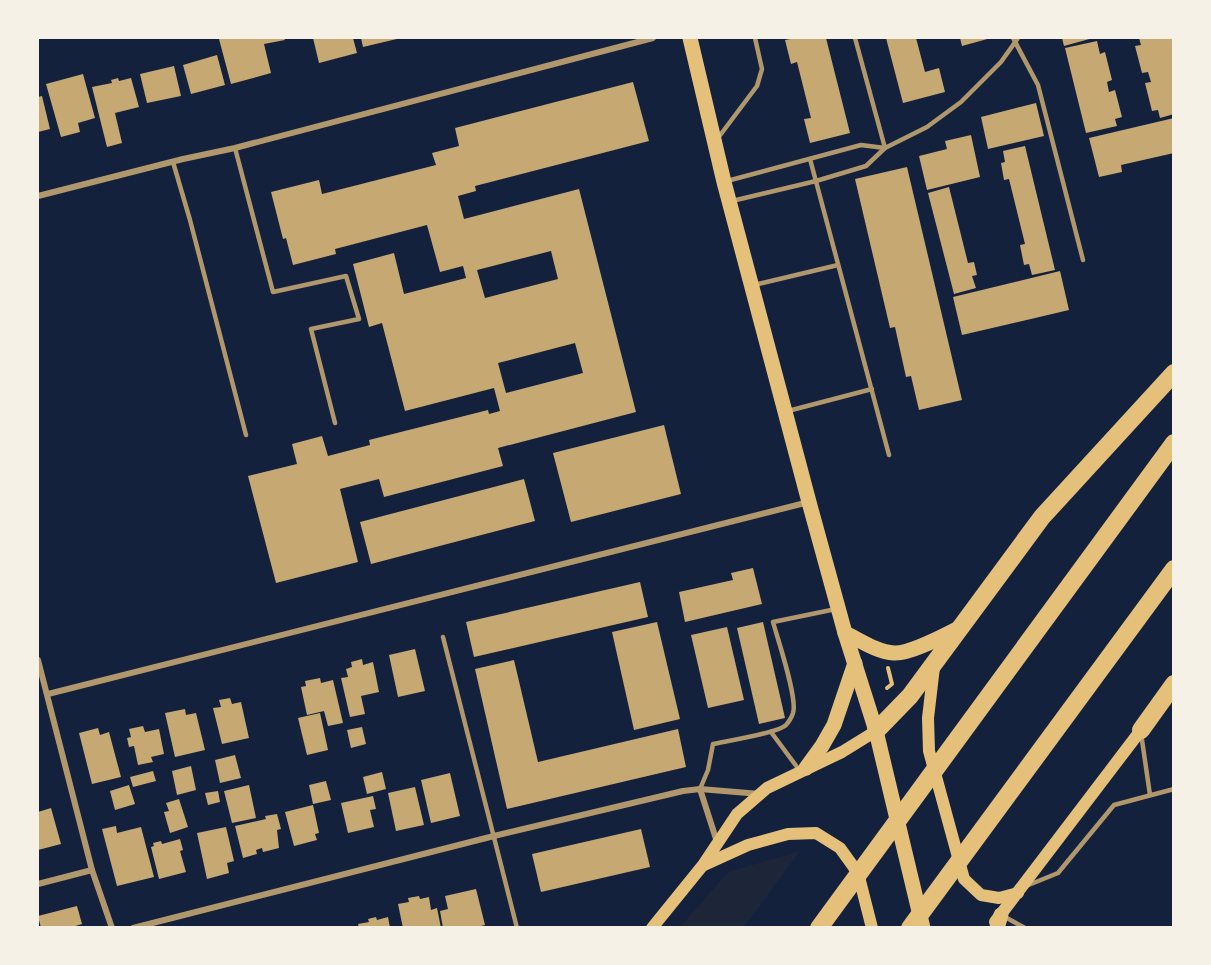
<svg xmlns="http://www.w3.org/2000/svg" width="1211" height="965" font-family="Inter,sans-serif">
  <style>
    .green { fill: #1d2539 }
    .building { fill: #c6a872; fill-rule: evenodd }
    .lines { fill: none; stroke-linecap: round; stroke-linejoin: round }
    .path { stroke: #e5c07b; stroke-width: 4 }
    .service { stroke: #b1986c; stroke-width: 4.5 }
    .minor { stroke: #b1986c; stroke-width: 6 }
    .secondary { stroke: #e5c07b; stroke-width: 12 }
    .primary { stroke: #e5c07b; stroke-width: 15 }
    .motorway { stroke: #e5c07b; stroke-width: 18 }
  </style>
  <rect width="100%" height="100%" fill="#14213d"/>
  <polygon class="green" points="800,851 744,927 680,927 728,872"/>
  <g class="building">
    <polygon points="226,38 284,38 285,40 264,44 271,73 231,84 219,39"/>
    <polygon points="313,38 353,38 357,53 319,63"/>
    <polygon points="361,38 401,38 363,47"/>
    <polygon points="796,38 826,38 850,133 810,143 804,119 811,118 797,62 791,64 785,40"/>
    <polygon points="886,38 916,38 925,72 939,68 945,92 903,103"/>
    <polygon points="960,38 991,38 962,46"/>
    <polygon points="1062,38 1093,38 1064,46"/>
    <polygon points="1139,38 1172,38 1174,114 1160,118 1158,110 1152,111 1145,83 1151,82 1148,72 1142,73 1135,46 1141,45"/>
    <polygon points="1097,41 1100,54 1105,52 1112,80 1107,82 1109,92 1115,90 1122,117 1115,119 1117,126 1086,133 1065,48"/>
    <polygon points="217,55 225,85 191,94 183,65"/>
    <polygon points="174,66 181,96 147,103 140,74"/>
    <polygon points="83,74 95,118 78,123 80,132 61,137 46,84"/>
    <polygon points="118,78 119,81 131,78 139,107 115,113 122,143 107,147 92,87 112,83 111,80"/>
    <path d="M 633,82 L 649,141 L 475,186 L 476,191 L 458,196 L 464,219 L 579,189 L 636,412 L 498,448 L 503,466 L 384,497 L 379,479 L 340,489 L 358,562 L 276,583 L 248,476 L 297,464 L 292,444 L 322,436 L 328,456 L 370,445 L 369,440 L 488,410 L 489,414 L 500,411 L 494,388 L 405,411 L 382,323 L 369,327 L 353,264 L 394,253 L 404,294 L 466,278 L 463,266 L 440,272 L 427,225 L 335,249 L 336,254 L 293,265 L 286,238 L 283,239 L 271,192 L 319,180 L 322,194 L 436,165 L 432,153 L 459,146 L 455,128 ZM 551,251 L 558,279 L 485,298 L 477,270 ZM 575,343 L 583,373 L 506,393 L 498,363 Z"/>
    <polygon points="42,96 50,129 38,132 38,97"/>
    <polygon points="1036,103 1044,136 988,149 981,117"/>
    <polygon points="1174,118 1174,153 1121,165 1122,172 1099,177 1089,138"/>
    <polygon points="971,135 980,177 927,190 919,156 947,149 945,141"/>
    <polygon points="1025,146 1055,270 1032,275 1029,264 1024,265 1020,245 1025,244 1009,179 1004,180 1001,163 1005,162 1003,151"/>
    <polygon points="907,167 962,400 919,410 911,376 906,377 895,327 890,328 855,179"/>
    <polygon points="949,187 968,263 974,262 977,275 972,276 976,288 954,294 928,193"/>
    <polygon points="1060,271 1069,310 962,335 953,297"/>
    <polygon points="664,425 681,494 571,522 553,453"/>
    <polygon points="524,479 535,521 371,564 360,522"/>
    <polygon points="753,568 762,604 685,622 679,592 733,580 731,573"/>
    <polygon points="640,582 648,617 474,657 466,622"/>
    <polygon points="657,622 680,719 634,730 612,632"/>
    <polygon points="763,622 785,718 759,724 737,628"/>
    <polygon points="727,627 744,700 708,708 691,635"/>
    <polygon points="415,649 425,691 398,697 389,655"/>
    <polygon points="362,659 363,665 373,662 379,692 361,696 365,714 350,717 341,678 348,677 346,669 352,667 351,662"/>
    <polygon points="514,660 538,762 678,729 686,767 507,809 475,669"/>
    <polygon points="320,678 321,683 333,680 343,723 328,726 324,711 307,715 301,687 306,686 305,681"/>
    <polygon points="230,698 232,704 241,702 249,738 222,744 213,708 221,707 219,700"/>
    <polygon points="185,709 186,715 196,713 205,750 175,757 165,713"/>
    <polygon points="320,713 328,750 307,755 298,718"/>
    <polygon points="143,726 145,732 159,729 164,754 151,757 153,762 138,765 134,746 129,747 127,738 131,737 129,729"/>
    <polygon points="362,727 366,744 351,748 347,730"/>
    <polygon points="98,728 100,735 109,732 121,777 92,784 79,733"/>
    <polygon points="235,755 241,778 220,783 215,760"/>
    <polygon points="191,766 196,790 177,795 172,771"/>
    <polygon points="153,771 156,781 133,787 130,777"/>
    <polygon points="382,772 386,789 367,794 363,777"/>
    <polygon points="450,773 460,816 431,823 421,780"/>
    <polygon points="326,781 331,800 313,804 309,785"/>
    <polygon points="129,785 135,804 115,810 110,791"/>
    <polygon points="249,785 256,818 232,823 224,791"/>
    <polygon points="415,787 424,825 396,831 388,793"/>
    <polygon points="218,791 220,802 208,805 205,793"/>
    <polygon points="373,796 376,809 370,810 374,827 348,833 341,803"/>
    <polygon points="179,799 188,827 170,833 164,812 169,811 166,803"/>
    <polygon points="313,805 319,833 315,834 317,840 294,846 285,812"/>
    <polygon points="51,808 61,844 38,850 38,812"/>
    <polygon points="277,814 281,829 277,830 279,848 263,852 262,848 256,850 257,854 243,858 235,826 266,819 265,816"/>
    <polygon points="116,826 117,833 141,827 154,877 117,886 102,829"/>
    <polygon points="226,827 234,861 227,863 229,873 207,879 197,833"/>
    <polygon points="641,829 650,867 541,892 532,854"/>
    <polygon points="180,839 183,850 180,851 186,872 159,879 151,847 154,846 153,843 161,841 162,844"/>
    <polygon points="476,889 485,925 472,928 443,928 440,911 448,909 445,896"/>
    <polygon points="419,896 420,899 429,897 431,910 437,908 441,928 403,928 398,904 409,902 408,898"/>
    <polygon points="77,906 82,924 69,928 41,928 38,916"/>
    <polygon points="376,917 377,920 388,917 390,928 359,928 358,924 369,922 368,919"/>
  </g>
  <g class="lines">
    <polyline class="path" points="887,688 892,684 888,668"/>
    <g class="service">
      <polyline points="855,38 885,148"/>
      <polyline points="1013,38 1038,85 1083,260"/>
      <polyline points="718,138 757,86 762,69 755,38"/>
      <polyline points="235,148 273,292 346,276 359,319 311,329 335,423"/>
      <polyline points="810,159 889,455"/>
      <polyline points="173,162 190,220 246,435"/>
      <polyline points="727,181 861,145 885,148"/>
      <polyline points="732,201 816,181 866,166 885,148 927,127 961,102 1001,62 1018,38"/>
      <polyline points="754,285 838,265"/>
      <polyline points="788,411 872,389"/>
      <polyline points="443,637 517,928"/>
      <polyline points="771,732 800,771"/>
      <polyline points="1141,733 1150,795"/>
      <path d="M 700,789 L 708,770 L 713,744 C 727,741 778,733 786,725 C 788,723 792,717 793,713 C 798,699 778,640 773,622 L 836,609"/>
      <polyline points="1026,886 1058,873 1114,805 1174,789"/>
      <polyline points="1003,916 1025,928"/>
    </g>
    <g class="minor">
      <polyline points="38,196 183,159 235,148 653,38"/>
      <polyline points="38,660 92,870 112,928"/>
      <polyline points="48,694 809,502"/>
      <polyline points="700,789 717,842"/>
      <polyline points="38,884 92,870"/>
      <polyline points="133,928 494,836 683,791 700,789 760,794"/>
    </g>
    <g class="secondary">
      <polyline points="934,667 928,718 929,751 964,879 981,895 999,898 1018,893"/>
      <polyline points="704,865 748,845 788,834 816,833 840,848 858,873 872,928"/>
      <polyline points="995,922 1141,730"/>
      <polyline points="652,928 703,865 737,814 767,788 842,752 876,731"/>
    </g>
    <g class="primary">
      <polyline points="690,38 724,182 809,502 845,633 876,731 923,928"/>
      <path d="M 845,633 C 860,640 877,652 894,653 C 911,654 945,635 961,627"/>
      <polyline points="806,768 822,746 834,725 855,663"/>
      <polyline points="997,928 1001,915"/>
    </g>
    <g class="motorway">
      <polyline points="1141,730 1174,684"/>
      <polyline points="876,731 910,696 1042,517 1174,373"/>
      <polyline points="819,928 1174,443"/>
      <polyline points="910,928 1174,569"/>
    </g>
  </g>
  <rect width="1211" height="965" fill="none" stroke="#f6f1e7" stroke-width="78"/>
</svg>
